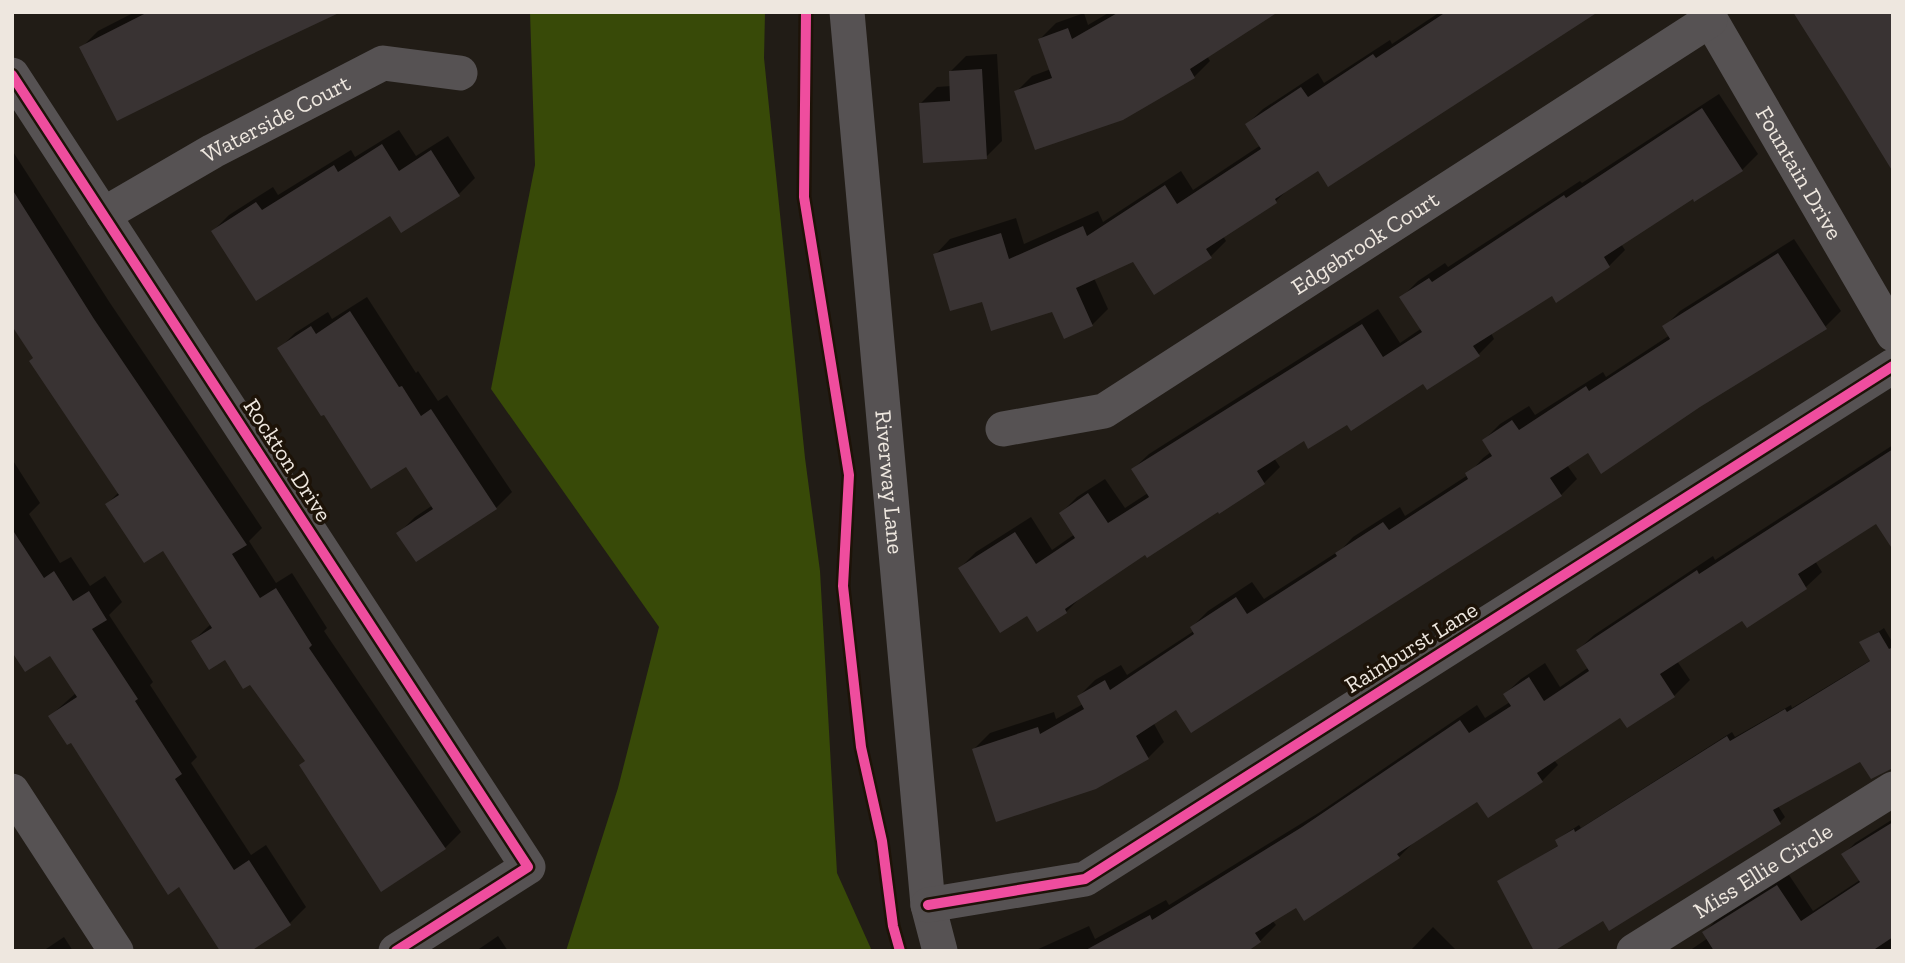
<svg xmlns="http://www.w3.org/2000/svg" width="1905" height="963" font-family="'Zilla Slab',serif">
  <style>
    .forest { fill: #384a08 }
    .shadow { fill: #0007 }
    .building { fill: #393333 }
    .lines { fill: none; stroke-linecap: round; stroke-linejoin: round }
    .street { stroke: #565253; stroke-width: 35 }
    .cycleway-casing { stroke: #1d1308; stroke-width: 15 }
    .cycleway { stroke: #ef4d9e; stroke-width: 10 }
    .labels { text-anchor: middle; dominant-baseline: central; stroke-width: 7; stroke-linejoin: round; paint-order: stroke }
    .street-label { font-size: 23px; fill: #eee7df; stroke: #1d1308 }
  </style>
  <rect width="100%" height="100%" fill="#211c16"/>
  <polygon class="forest" points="530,12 765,12 764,58 805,458 820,571 837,873 872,951 566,951 618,788 659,627 491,389 535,165"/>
  <g class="shadow">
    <polygon points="135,12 329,12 82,47 98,31"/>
    <polygon points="1110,12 1271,12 1207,56 1210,61 1194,77 1016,92 1032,76 1051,69 1040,39 1056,23 1084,13 1088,25"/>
    <polygon points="1440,12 1594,12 1319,169 1291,186 1276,201 1223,236 1226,241 1211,256 1155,293 1134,260 1094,278 1108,309 1092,325 1053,310 983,300 935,255 950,239 1016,218 1024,244 1098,211 1103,222 1181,171 1193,190 1261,145 1247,124 1263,109 1318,73 1324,83 1390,40 1392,44"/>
    <polygon points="997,54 1002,141 986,157 921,103 937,87 951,86 950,72 966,56"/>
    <polygon points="1719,94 1758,154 1742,170 1693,197 1621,244 1625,250 1609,266 1552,294 1491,333 1494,339 1478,355 1347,423 1304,439 1274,458 1280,467 1264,483 1146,553 1083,595 1066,612 1027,613 960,568 976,552 1031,517 1052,550 1075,534 1061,513 1077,497 1105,479 1125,508 1148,493 1133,469 1149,454 1378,309 1400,343 1422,328 1402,297 1418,281 1445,263 1448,267 1580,181 1582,183"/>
    <polygon points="399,130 416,156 448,136 475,178 459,194 391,213 213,231 229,215 273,187 278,195 351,150 355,157"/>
    <polygon points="12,150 110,303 262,528 249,541 276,583 292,573 327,628 324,631 461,832 445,848 381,889 306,760 251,682 226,658 193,641 211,624 163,548 107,504 119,492 12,323"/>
    <polygon points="1794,239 1841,311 1825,327 1588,451 1567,465 1577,479 1561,495 1177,707 1153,722 1164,742 1148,758 974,749 990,733 1054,712 1056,719 1083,704 1079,696 1095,680 1121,665 1127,675 1194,631 1192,627 1208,611 1252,582 1264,599 1342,549 1353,537 1400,507 1405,516 1468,475 1483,458 1491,452 1484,440 1500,424 1529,406 1535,415 1603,372 1606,377 1670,335 1664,327 1680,311"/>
    <polygon points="367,297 416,373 418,371 438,401 447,395 512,492 496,508 399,533 415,517 433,505 407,464 324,412 279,349 295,333 328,312 332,319"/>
    <polygon points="1893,445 1893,529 1876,521 1815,561 1822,572 1806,587 1748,626 1743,618 1677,661 1690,680 1674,696 1620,715 1554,760 1558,765 1542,781 1478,800 1415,841 1399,857 1297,906 1272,920 1276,925 1260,941 1245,951 1034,951 1089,926 1095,939 1166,900 1169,905 1320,812 1477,705 1485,718 1510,702 1505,694 1521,679 1545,663 1560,687 1589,667 1578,650 1594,635 1713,556 1715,560"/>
    <polygon points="12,459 40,503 29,514 60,563 71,557 90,586 105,576 122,602 109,615 153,682 150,685 197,757 191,763 251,855 266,845 306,907 290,923 248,951 180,885 71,740 50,716 76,693 50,653 12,649"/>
    <polygon points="1884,628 1893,643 1893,742 1778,806 1785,817 1780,822 1610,928 1604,918 1499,882 1559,845 1557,841 1562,836 1579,825 1581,828 1732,732 1735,737 1791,705 1792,708 1871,660 1862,643"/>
    <polygon points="1893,819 1893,951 1689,951 1708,938 1704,933 1715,921 1789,875 1813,911 1860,880 1844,854 1855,843"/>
    <polygon points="1433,927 1457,951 1410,951"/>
    <polygon points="498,936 508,951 476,951"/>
    <polygon points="64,937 73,951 43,951"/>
  </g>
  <g class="building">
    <polygon points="148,12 341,12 250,55 117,121 79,47"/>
    <polygon points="1119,12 1278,12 1190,69 1195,78 1123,120 1035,150 1014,91 1052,78 1038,39 1068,28 1072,39"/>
    <polygon points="1446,12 1598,12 1328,187 1318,171 1275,199 1277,203 1206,249 1212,258 1154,295 1133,262 1076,288 1093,326 1064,339 1052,312 991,331 982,302 950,311 933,254 1001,233 1009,259 1083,226 1087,236 1165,185 1177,204 1261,149 1245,124 1301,87 1308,97 1373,54 1376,58"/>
    <polygon points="1793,12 1893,12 1893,172 1845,94"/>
    <polygon points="982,69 987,159 923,163 919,103 950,101 949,71"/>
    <polygon points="1702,108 1743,171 1694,202 1693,199 1604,257 1610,267 1556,303 1552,296 1473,346 1480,356 1427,390 1423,384 1351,431 1347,425 1308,449 1304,441 1257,471 1265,484 1219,514 1218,512 1147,558 1145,555 1065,609 1067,613 1037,632 1027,616 1000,633 958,568 1015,532 1036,564 1075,538 1059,513 1088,493 1108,523 1149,497 1131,469 1362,324 1383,357 1422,332 1399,297 1429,278 1432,282 1564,195 1566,198"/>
    <polygon points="382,144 399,171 431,150 460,196 401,233 390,216 256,301 211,231 256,202 262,210 334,165 338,172"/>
    <polygon points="12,189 94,319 247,545 232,554 260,598 276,588 312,645 309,648 446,849 381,892 299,765 305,761 250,685 243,689 225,660 209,670 191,641 212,628 163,551 144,563 105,504 119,495 29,361 33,358 12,326"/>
    <polygon points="1778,253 1827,329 1700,407 1601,474 1588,453 1550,478 1562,496 1191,733 1176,710 1136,736 1149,759 1096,789 996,822 972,749 1038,727 1040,734 1084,709 1077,696 1105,680 1110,690 1194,634 1190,627 1236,597 1247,614 1337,556 1335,553 1383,522 1389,530 1468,479 1465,473 1492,456 1482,440 1512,420 1519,430 1586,386 1589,391 1670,339 1662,326"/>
    <polygon points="350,311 399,387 402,386 421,416 431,409 497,509 416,562 396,533 433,509 406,467 371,489 324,415 321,416 277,348 311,326 316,334"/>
    <polygon points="1893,449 1893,550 1876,524 1798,574 1807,589 1747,628 1742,621 1660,674 1675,697 1627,728 1620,718 1537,773 1543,782 1488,818 1477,802 1397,854 1400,858 1304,921 1296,908 1255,933 1261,942 1248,951 1084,951 1150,915 1152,920 1302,827 1460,720 1469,733 1511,706 1503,694 1529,677 1544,701 1589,671 1576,650 1697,570 1699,574"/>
    <polygon points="12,529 44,578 54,571 73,601 89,591 107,620 92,629 138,699 135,701 182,774 175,779 234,870 249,860 291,925 251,951 220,951 179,887 168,895 71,743 67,745 48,716 77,697 50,656 25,672 12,652"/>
    <polygon points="1879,632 1889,649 1893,647 1893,768 1871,779 1860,762 1773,810 1781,824 1609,931 1603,921 1554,951 1534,951 1497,881 1558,846 1555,840 1574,829 1575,832 1727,736 1730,741 1785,709 1787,712 1870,661 1859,642"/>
    <polygon points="1893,822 1893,937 1872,951 1714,951 1702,932 1777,885 1801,921 1860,882 1841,854"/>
  </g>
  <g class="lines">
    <g class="street">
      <path id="s1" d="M 847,12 L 928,905 L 940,951"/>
      <path id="s2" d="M 1706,12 L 1893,334"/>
      <polyline points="12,75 528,867 396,951"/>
      <path id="s3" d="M 103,215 L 213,151 L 383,63 L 460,73"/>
      <path id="s4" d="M 1003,429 L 1104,411 L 1710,20"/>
      <polyline points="12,791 116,951"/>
      <polyline points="928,905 1085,879 1893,366"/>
      <path id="s5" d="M 1634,951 L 1893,789"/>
    </g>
    <defs>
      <g id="cycleway">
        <polyline points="806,12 804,197 849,475 843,586 861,747 882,841 893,926 900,951"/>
        <polyline points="12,75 528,867 396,951"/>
        <polyline points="928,905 1085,879 1893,366"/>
      </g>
    </defs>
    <use href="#cycleway" class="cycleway-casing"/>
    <use href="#cycleway" class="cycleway"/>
  </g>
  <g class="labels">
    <g class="street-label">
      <text stroke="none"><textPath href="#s3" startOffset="198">Waterside Court</textPath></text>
      <text stroke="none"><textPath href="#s2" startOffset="186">Fountain Drive</textPath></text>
      <text stroke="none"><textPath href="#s4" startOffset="413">Edgebrook Court</textPath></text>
      <text transform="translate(288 460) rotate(57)">Rockton Drive</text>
      <text stroke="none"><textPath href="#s1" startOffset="472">Riverway Lane</textPath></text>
      <text transform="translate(1411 647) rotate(-32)">Rainburst Lane</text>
      <text stroke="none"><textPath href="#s5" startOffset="152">Miss Ellie Circle</textPath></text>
    </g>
  </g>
  <rect width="1905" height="963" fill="none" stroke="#eee7df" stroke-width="28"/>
</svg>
